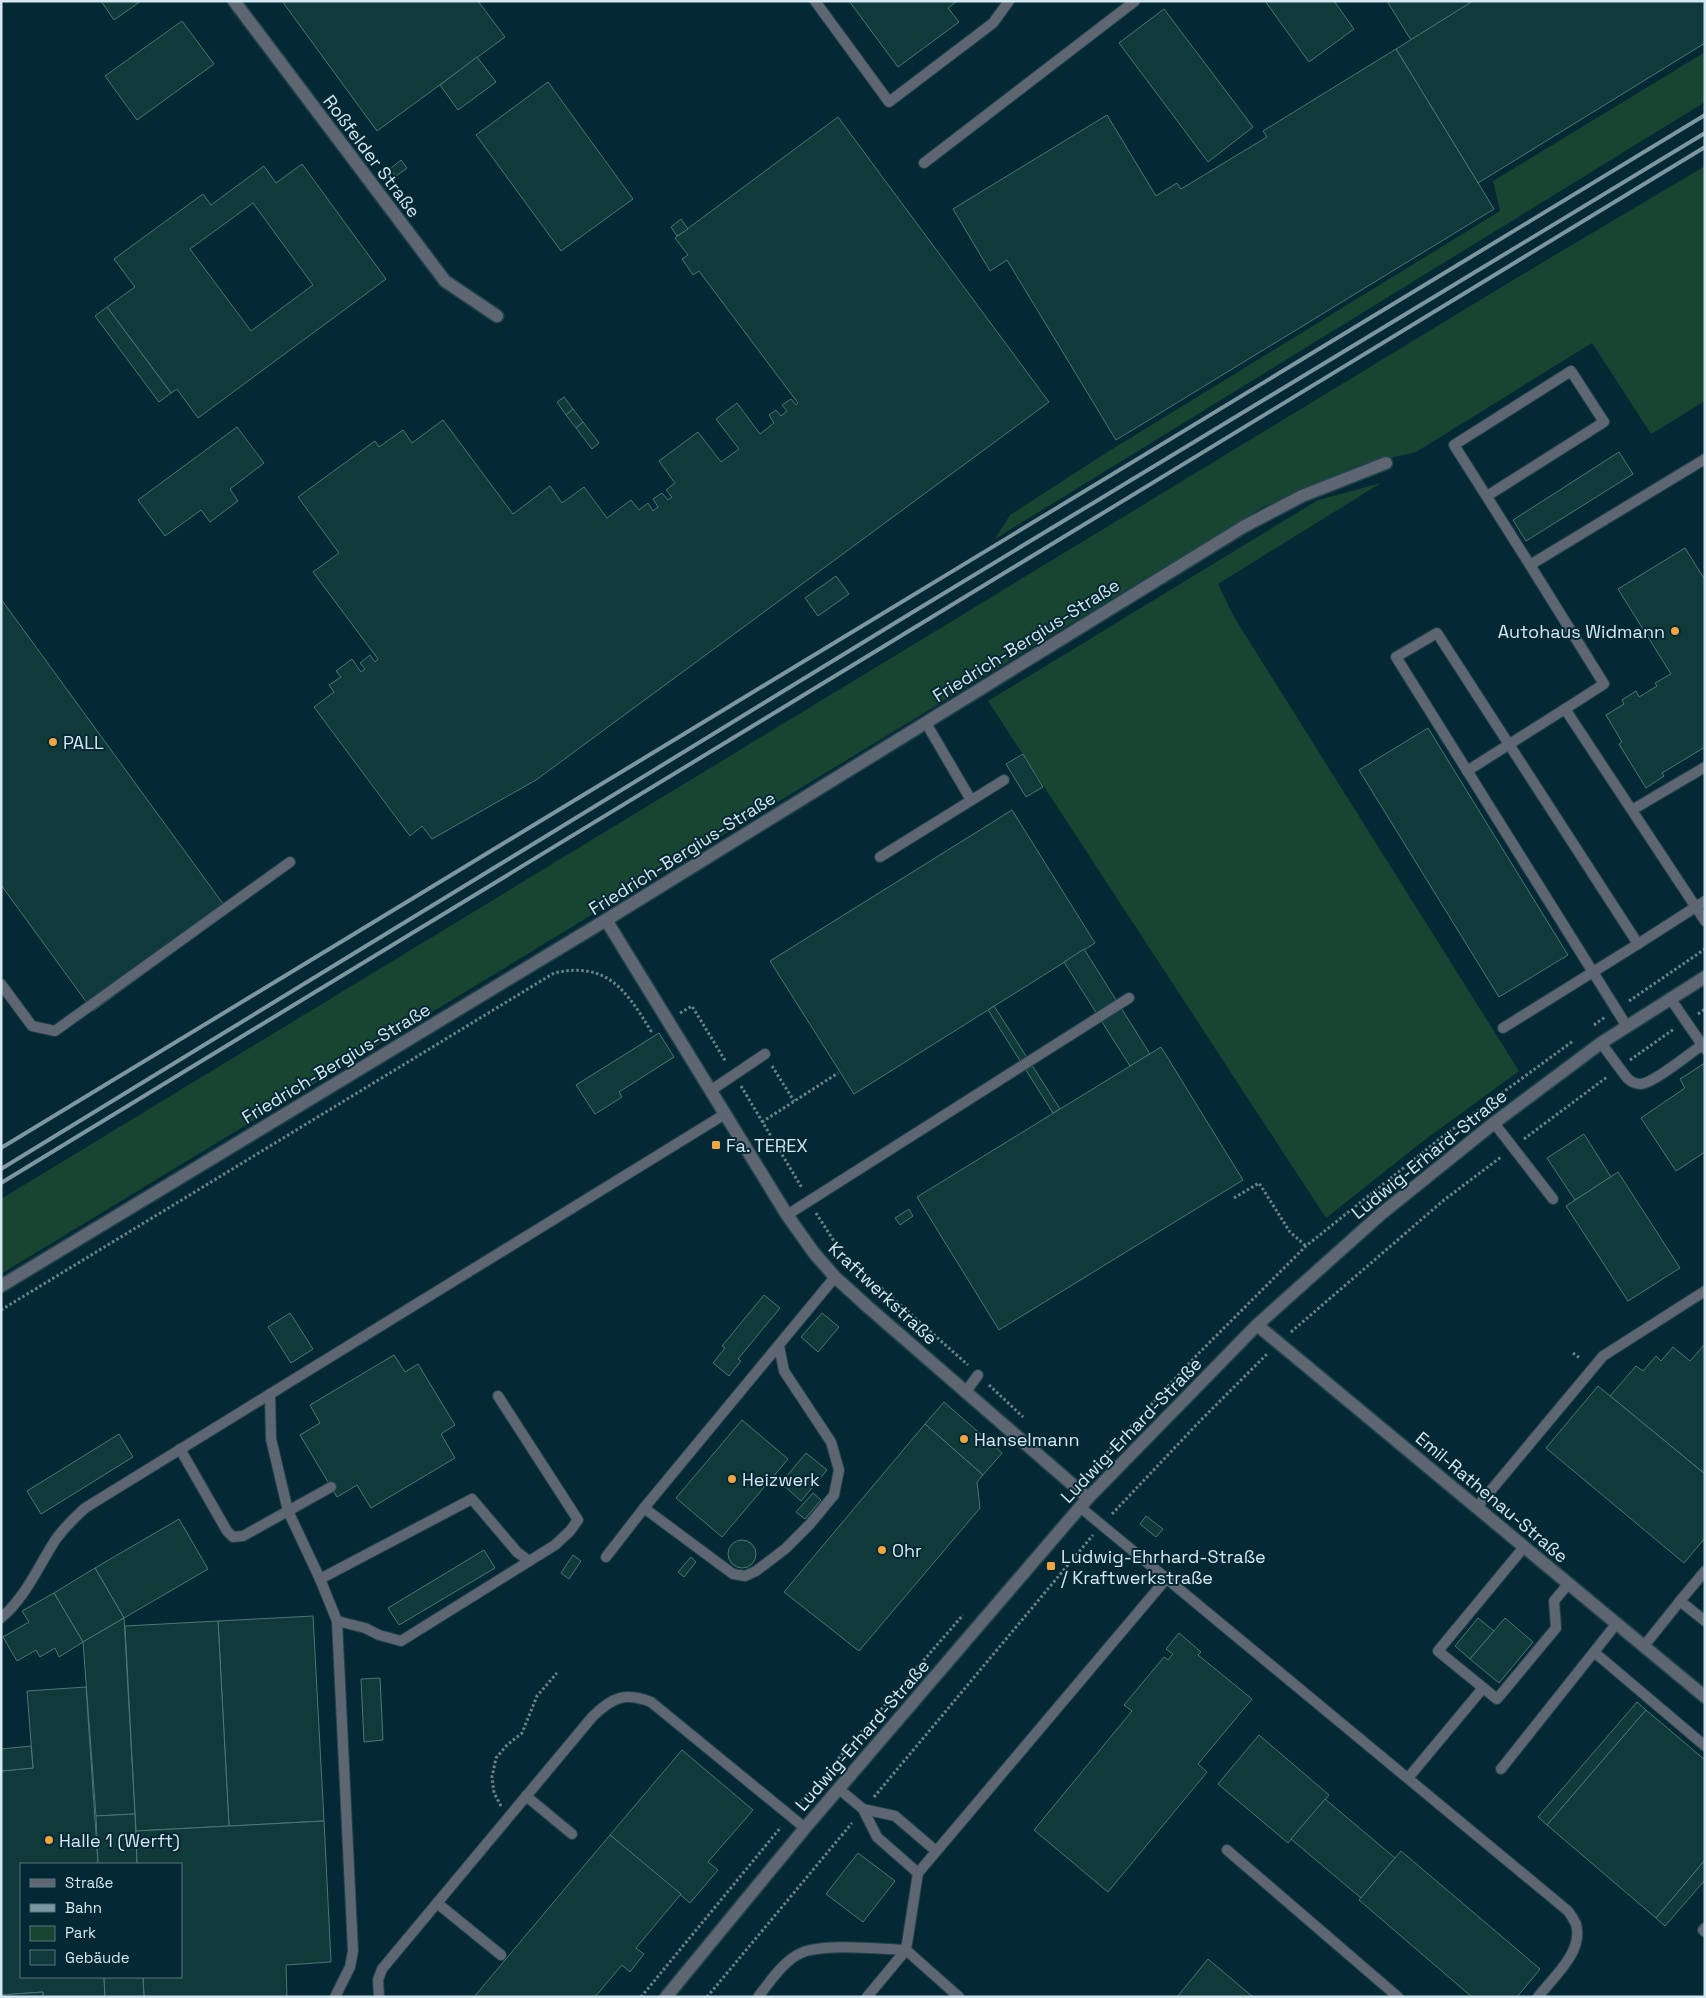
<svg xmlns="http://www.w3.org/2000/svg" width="1706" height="1998" font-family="'Space Grotesk',sans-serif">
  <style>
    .green { fill: #184432 }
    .building { fill: #103a3a; stroke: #4d7676; fill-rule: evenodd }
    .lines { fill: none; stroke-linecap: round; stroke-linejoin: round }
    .service-casing { stroke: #21434e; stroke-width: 12 }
    .minor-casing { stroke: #21434e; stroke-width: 15 }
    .path { stroke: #68848e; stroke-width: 3; stroke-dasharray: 2.5 2.5; stroke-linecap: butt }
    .service { stroke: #5e6672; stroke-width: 10 }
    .minor { stroke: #5e6672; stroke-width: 12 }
    .rail { stroke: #7d97a1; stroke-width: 4 }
    .poi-dot { fill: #f1a540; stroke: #042834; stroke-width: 2 }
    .labels { text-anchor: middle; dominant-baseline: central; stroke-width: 4; stroke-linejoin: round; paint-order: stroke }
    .street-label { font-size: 18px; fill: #d5e8f0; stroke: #042834 }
    .poi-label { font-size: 18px; fill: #d5e8f0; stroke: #042834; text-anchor: start }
  </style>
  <rect width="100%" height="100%" fill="#042834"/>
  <g class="green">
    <polygon points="1705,52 1705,102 995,539 1010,515 1109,451 1500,211 1493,181"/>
    <polygon points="1705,166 1705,401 1651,434 1592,343 1416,452 1357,466 1263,507 1,1274 1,1199 1518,277"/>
    <polygon points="1381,483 1218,584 1234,617 1519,1071 1422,1142 1326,1218 988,701 1318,500"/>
  </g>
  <g class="building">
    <polygon points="101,1 141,1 114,20"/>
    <polygon points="282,1 478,1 505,37 377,131"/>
    <polygon points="849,1 957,1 948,8 959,22 898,67"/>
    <polygon points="1265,1 1334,1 1354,29 1309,62"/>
    <polygon points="1387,1 1468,1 1469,4 1411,40"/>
    <polygon points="1473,1 1705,1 1705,43 1478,183 1396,49"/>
    <polygon points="1164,9 1253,127 1208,162 1119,43"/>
    <polygon points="182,21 214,64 137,120 105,76"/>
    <polygon points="1396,49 1494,209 1116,440 1007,260 990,271 953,209 1107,115 1156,196 1177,183 1181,189 1267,137 1263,131"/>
    <polygon points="477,57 496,82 458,110 440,85"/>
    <polygon points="548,82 633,199 561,251 476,135"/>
    <polygon points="838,117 1049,402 536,780 432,839 422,826 410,836 314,707 334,692 329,685 341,677 336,671 352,659 361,672 365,669 360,663 370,655 375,662 378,659 313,572 339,553 298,497 375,441 379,447 403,430 412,443 443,420 513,514 550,486 562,503 584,487 607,518 631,500 639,510 648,503 653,511 658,507 653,499 662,493 668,500 672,497 666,490 675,483 659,461 698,432 721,462 739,449 716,419 737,403 760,434 774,423 769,415 776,410 781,416 787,411 782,405 791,399 796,405 798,403 699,271 693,275 682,259 688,255 675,238"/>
    <polygon points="401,160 407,168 396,176 390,169"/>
    <path d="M 302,164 L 386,279 L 198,418 L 177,389 L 171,393 L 107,307 L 135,287 L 114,259 L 203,194 L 211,205 L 264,166 L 276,183 ZM 253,203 L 313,285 L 251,331 L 190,249 Z"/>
    <polygon points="681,219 688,229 677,236 671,227"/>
    <polygon points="107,307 171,393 159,402 95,316"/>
    <polygon points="564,397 573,409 566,415 557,402"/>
    <polygon points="573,409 583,422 576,428 566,415"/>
    <polygon points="583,422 599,443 592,449 576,428"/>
    <polygon points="237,427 264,463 230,489 238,501 210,522 201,510 165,536 138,500"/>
    <polygon points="1619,452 1633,474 1526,541 1513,520"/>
    <polygon points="1685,548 1705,580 1705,747 1662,773 1664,776 1646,788 1619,744 1622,742 1606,715 1624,704 1622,700 1636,691 1639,697 1657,686 1655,683 1671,674 1618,589"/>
    <polygon points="836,576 849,594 818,616 805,598"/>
    <polygon points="1,599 229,912 93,1011 1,885"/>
    <polygon points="1428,728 1568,955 1499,997 1359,770"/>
    <polygon points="1023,754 1043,787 1026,797 1006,764"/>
    <polygon points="1012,810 1095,943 854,1094 770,961"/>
    <polygon points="1084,949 1150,1054 1130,1066 1064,962"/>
    <polygon points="994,1006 1060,1109 1053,1113 988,1010"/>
    <polygon points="659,1033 674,1057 619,1092 622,1097 595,1114 576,1085"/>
    <polygon points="1161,1047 1243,1180 999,1330 917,1197"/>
    <polygon points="1705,1063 1705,1152 1676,1171 1641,1118 1685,1088 1680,1079"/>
    <polygon points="1584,1134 1611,1177 1575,1200 1547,1158"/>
    <polygon points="1618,1172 1680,1268 1628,1301 1566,1206"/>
    <polygon points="909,1209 913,1216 900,1225 895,1218"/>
    <polygon points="764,1295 780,1308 738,1359 741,1361 729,1376 713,1363 725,1348 722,1346"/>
    <polygon points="290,1313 313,1349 291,1363 268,1327"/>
    <polygon points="822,1313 839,1327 818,1352 801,1337"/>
    <polygon points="1705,1344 1705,1474 1610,1396 1636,1366 1643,1371 1656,1356 1661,1361 1673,1347 1690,1361"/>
    <polygon points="394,1355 405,1372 418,1364 455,1425 441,1434 455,1458 371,1508 357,1485 337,1497 300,1435 320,1423 310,1405"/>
    <polygon points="1598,1386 1705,1474 1705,1538 1684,1563 1546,1448"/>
    <polygon points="944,1402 1002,1453 983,1475 925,1424"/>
    <polygon points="742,1420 788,1459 722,1537 676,1498"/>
    <polygon points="925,1424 983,1475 977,1482 980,1508 859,1651 784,1592"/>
    <polygon points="119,1434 133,1457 41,1514 27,1491"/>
    <polygon points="806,1453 827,1470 801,1501 781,1483"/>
    <polygon points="813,1493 821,1500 805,1519 796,1512"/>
    <polygon points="1146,1516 1163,1529 1156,1537 1140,1524"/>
    <polygon points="179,1519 208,1569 124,1618 95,1568"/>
    <circle cx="742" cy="1554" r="14"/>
    <polygon points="484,1550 495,1568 399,1625 388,1608"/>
    <polygon points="573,1555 581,1561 569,1579 561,1573"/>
    <polygon points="691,1557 696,1562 684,1577 678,1572"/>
    <polygon points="95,1568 124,1618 83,1642 54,1593"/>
    <polygon points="54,1593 83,1642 59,1657 55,1648 40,1657 36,1650 17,1661 3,1637 29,1622 22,1611"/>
    <polygon points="313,1616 324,1821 229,1826 218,1621"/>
    <polygon points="124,1618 135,1814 96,1816 83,1642"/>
    <polygon points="1478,1618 1494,1631 1470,1659 1455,1646"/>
    <polygon points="1505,1618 1533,1642 1499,1683 1470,1659"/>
    <polygon points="218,1621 229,1826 136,1831 125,1626"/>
    <polygon points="1179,1633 1201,1652 1198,1655 1252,1699 1198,1764 1207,1772 1108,1892 1034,1830 1132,1711 1124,1705 1164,1657 1168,1660 1173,1654 1166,1649"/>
    <polygon points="380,1678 383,1740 364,1742 361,1679"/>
    <polygon points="86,1687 98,1864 21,1864 21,1977 104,1977 105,1997 43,1997 43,1992 1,1995 1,1771 33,1768 27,1691"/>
    <polygon points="1637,1702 1646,1710 1547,1825 1538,1817"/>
    <polygon points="1646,1710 1705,1760 1705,1860 1656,1918 1547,1825"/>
    <polygon points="1259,1735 1329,1795 1288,1843 1218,1784"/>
    <polygon points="31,1746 33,1768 1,1771 1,1749"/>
    <polygon points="682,1750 753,1810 708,1862 718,1870 690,1903 610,1835"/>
    <polygon points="1325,1799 1395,1858 1361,1898 1291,1839"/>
    <polygon points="135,1814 137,1864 98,1864 96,1816"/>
    <polygon points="324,1821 331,1962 286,1965 287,1997 144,1997 143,1977 181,1977 181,1864 137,1864 136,1831"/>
    <polygon points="610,1835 681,1894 636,1948 644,1954 630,1972 622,1965 595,1997 474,1997"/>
    <polygon points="1401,1851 1540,1969 1517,1997 1472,1997 1359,1900"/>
    <polygon points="858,1853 895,1881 863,1922 826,1894"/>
    <polygon points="1705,1860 1705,1880 1665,1926 1656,1918"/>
    <polygon points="1208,1959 1253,1997 1177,1997"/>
    <polygon points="104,1977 143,1977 144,1997 105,1997"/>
    <polygon points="43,1992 43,1997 1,1997 1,1995"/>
  </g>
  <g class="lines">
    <defs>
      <g id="service">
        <polyline points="815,1 889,102 993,23 1009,1"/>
        <polyline points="924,163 1135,1"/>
        <polyline points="1705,459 1530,565 1604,684 1565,709 1705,921"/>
        <polyline points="1487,496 1604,422 1571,371 1454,445 1530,565"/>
        <polyline points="926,723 971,800"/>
        <polyline points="1467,771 1565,709"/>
        <polyline points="1632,810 1705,767"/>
        <polyline points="880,857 1004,780"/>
        <polyline points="1638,944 1705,901"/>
        <polyline points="1,984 32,1026 55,1031 290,862"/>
        <polyline points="1670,998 1705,1049"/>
        <polyline points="1503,1028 1638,944 1437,633 1396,657 1626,1025"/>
        <path d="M 1601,1043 L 1627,1078 C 1631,1082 1635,1084 1641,1084 C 1654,1083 1689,1054 1702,1045"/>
        <polyline points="710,1091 765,1054"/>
        <polyline points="1494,1123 1553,1199"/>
        <polyline points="787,1215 1129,998"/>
        <polyline points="965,1393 978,1375"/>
        <polyline points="270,1394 271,1439 288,1511 320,1579 337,1621 353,1951 350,1967 335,1997"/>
        <polyline points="180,1449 227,1531 233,1537 243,1536 331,1487"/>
        <path d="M 1080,1507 L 1568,1911 C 1571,1915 1574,1920 1576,1924 C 1584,1952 1553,1977 1538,1997"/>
        <polyline points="1477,1507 1603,1356 1705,1291"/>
        <polyline points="644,1508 733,1574 745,1576 756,1571 785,1549 810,1524 834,1495 839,1470 831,1442 784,1371 779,1346"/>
        <polyline points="1524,1547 1438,1651 1497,1699 1556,1628 1554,1601 1569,1583"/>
        <polyline points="606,1557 644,1508 835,1277"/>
        <polyline points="1705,1571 1680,1601 1705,1621"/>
        <polyline points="320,1579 472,1499 517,1552 529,1561"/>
        <path d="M 1,1618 C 26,1597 39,1565 56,1539 C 65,1527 74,1518 85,1508 L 725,1114"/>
        <polyline points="337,1621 365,1628 379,1635 401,1641 555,1545 570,1531 578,1520 498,1396"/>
        <polyline points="1644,1646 1680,1601"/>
        <polyline points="1594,1652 1705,1746"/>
        <polyline points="1501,1769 1617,1623"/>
        <polyline points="1408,1778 1483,1688"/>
        <polyline points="839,1789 863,1809 877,1837 918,1873"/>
        <polyline points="526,1796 572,1834"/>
        <polyline points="863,1809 895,1816 936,1851"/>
        <polyline points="1227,1850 1398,1997"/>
        <polyline points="437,1903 501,1955"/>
        <polyline points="1705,1928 1703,1930 1705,1932"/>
        <path d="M 379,1997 L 378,1980 L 382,1969 L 593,1716 C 613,1697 625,1692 651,1702 L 805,1828"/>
        <path d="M 758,1997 C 770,1982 783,1961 801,1953 C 825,1943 879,1949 906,1950"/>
        <polyline points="867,1997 906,1950"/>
        <polyline points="959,1997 906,1950 918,1873 1167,1578"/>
      </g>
      <g id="minor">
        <polyline points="234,1 445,281 497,316"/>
        <polyline points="606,920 787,1215 814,1253 835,1277 868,1307 1088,1498"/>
        <polyline points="1,1286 606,920 1243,527 1302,496 1386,463"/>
        <polyline points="1257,1325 1705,1697"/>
        <polyline points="666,1997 805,1828 1088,1498 1257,1325 1381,1214 1494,1123 1601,1043 1705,977"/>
      </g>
    </defs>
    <use href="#service" class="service-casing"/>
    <use href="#minor" class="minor-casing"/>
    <g class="path">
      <polyline points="1629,1001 1705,949"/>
      <polyline points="680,1013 692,1006 726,1062"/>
      <polyline points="1698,1014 1705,1009"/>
      <polyline points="1594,1025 1605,1017"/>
      <polyline points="1630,1060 1674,1029"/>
      <polyline points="772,1066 794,1101"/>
      <polyline points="741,1086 802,1188"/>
      <polyline points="762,1122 838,1073"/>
      <polyline points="1524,1139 1607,1077"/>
      <polyline points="1234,1198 1259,1183 1290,1232 1306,1246"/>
      <polyline points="816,1213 841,1252 968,1365"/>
      <path d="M 1,1310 L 554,973 C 607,961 626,990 651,1031 L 654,1029"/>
      <polyline points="1291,1332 1444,1200 1501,1157"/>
      <polyline points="1573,1353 1581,1359"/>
      <polyline points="989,1385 1023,1417"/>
      <polyline points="1100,1460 1197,1355 1306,1246 1442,1137 1573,1041"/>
      <polyline points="1112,1514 1201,1420 1268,1353"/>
      <polyline points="874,1797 1093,1535"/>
      <polyline points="799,1804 963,1615"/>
      <polyline points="501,1806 494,1793 492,1777 496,1758 507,1745 522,1733 537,1696 557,1673"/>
      <polyline points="641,1997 781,1827"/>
      <polyline points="707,1997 852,1823"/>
    </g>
    <use href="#service" class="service"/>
    <use href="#minor" class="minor"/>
    <g class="rail">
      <polyline points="1,1148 1705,115"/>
      <polyline points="1,1169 908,615 1705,133"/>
      <polyline points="1,1183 1705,147"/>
    </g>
  </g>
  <g class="poi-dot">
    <circle cx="1675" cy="631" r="5"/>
    <circle cx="53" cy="742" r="5"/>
    <rect x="711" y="1140" width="10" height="10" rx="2.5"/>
    <circle cx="964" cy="1439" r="5"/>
    <circle cx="732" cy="1479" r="5"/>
    <circle cx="882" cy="1550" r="5"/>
    <rect x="1046" y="1561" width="10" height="10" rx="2.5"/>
    <circle cx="49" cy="1840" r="5"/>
  </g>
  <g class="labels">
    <g class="street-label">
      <text transform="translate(372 156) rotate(53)">Roßfelder Straße</text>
      <text transform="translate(1026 640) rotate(-32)">Friedrich-Bergius-Straße</text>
      <text transform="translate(682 853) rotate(-32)">Friedrich-Bergius-Straße</text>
      <text transform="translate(336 1063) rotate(-31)">Friedrich-Bergius-Straße</text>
      <text transform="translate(1429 1154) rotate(-39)">Ludwig-Erhard-Straße</text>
      <text transform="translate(883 1293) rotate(43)">Kraftwerkstraße</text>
      <text transform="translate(1131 1430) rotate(-46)">Ludwig-Erhard-Straße</text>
      <text transform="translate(1492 1497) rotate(40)">Emil-Rathenau-Straße</text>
      <text transform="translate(862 1735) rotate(-49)">Ludwig-Erhard-Straße</text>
    </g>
    <g class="poi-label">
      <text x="1665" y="631" text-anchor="end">Autohaus Widmann</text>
      <text x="63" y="742">PALL</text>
      <text x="726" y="1145">Fa. TEREX</text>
      <text x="974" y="1439">Hanselmann</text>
      <text x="742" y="1479">Heizwerk</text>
      <text x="892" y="1550">Ohr</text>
      <text x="1061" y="1556">Ludwig-Ehrhard-Straße<tspan x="1061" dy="21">/ Kraftwerkstraße</tspan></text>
      <text x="59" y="1840">Halle 1 (Werft)</text>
    </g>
  </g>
  <rect width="1706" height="1998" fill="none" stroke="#d5e8f0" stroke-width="5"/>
  <rect x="20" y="1863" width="162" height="115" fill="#042834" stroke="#58757f"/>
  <rect x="30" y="1879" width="25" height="8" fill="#5e6672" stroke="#58757f"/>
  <text x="65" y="1888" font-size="15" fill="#d5e8f0">Straße</text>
  <rect x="30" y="1904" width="25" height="8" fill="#7d97a1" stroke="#58757f"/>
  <text x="65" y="1913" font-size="15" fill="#d5e8f0">Bahn</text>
  <rect x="30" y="1926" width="25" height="15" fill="#184432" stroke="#58757f"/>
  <text x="65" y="1938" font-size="15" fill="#d5e8f0">Park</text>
  <rect x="30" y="1950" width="25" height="15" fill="#103a3a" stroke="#58757f"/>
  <text x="65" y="1963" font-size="15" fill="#d5e8f0">Gebäude</text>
</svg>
